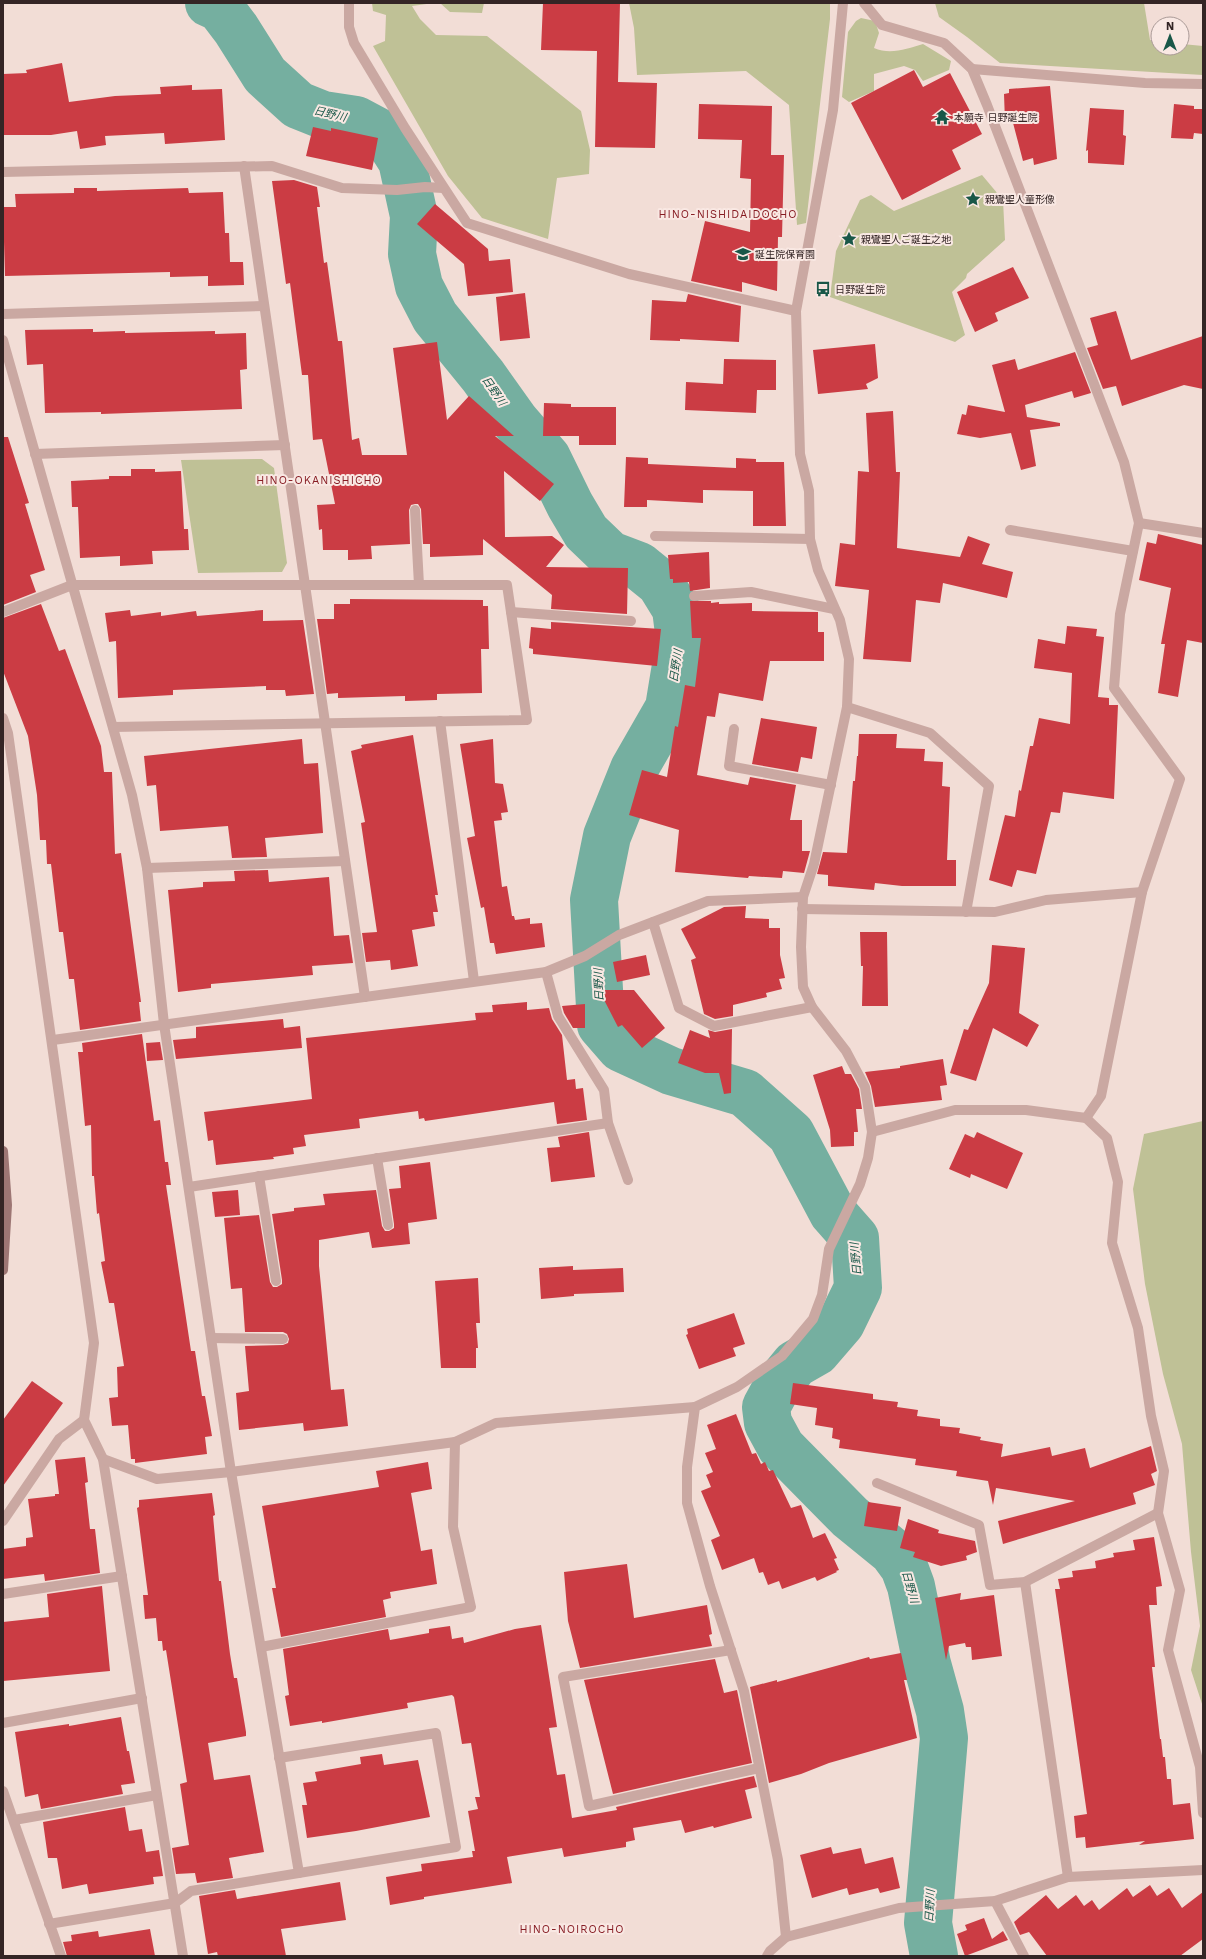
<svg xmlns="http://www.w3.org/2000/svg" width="1206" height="1959" font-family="'Work Sans','Noto Sans JP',sans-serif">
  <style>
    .green { fill: #bfc196 }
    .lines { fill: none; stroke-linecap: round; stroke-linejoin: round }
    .river { stroke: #75afa0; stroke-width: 48 }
    .building { fill: #cb3c44 }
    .street { stroke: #caa8a2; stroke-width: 10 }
    .secondary { stroke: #9d7674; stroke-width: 10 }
    .labels { text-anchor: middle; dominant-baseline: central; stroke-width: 4; stroke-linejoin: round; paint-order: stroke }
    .poi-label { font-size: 10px; fill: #342525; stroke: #f9e8e3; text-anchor: start }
    .water-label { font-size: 11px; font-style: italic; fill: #195748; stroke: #f9e8e3 }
    .neighbourhood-label { font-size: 11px; letter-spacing: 1px; fill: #861b22; stroke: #f9e8e3 }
  </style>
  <rect width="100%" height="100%" fill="#f2ddd6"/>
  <g class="green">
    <polygon points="372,3 434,3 412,6 420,19 436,35 487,36 581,111 590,150 589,174 557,178 548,239 482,218 448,176 373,46 385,41 386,15 373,11"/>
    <polygon points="440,3 484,3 482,13 450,12"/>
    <polygon points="629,3 830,3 830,19 806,223 797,225 789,105 746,71 637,75 634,28"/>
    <polygon points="935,3 1144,3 1150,40 1158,41 1158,48 1182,48 1182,44 1203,46 1203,75 1000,63 967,37 939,17"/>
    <path d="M 861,18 L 875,21 L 879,33 L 874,48 C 890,55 907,49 923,44 L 951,61 L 949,70 L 923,81 L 915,70 L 904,66 L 874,74 L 874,91 L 849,102 L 842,97 L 848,32 L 856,21 Z"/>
    <polygon points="982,175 1003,200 1005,240 967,274 966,278 952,292 965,335 955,342 830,297 836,251 860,200 871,195 894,211"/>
    <polygon points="262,459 274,468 287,563 282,572 198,573 181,460"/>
    <polygon points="1203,1121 1203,1707 1191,1670 1200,1626 1191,1552 1182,1444 1163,1374 1145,1284 1133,1189 1144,1134"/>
  </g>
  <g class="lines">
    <polyline class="river" points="209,3 220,8 236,29 265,75 298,105 323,115 356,120 386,136 402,161 414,216 412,254 419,286 435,317 483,376 515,421 547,458 570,505 586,532 610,555 639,566 660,583 676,609 680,641 669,708 634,769 607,836 594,900 601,1025 621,1048 671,1071 745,1093 791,1134 833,1213 855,1238 858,1288 841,1323 816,1352 795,1364 778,1385 766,1407 768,1423 781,1447 850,1517 893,1552 904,1567 911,1586 927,1664 940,1711 944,1738 928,1923 934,1956"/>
  </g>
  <g class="building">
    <polygon points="543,3 620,3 618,82 657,83 655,148 595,147 597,51 541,50"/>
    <polygon points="62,63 69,102 115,96 161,94 160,87 192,85 192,90 222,89 225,140 165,144 164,133 105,136 106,145 80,149 77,131 51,135 3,135 3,74 27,73 26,70"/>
    <polygon points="914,70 923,87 950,73 982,134 952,150 961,169 902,200 851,103"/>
    <polygon points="1050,86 1057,159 1034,165 1033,158 1023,161 1012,119 1005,122 1004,94 1009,93 1009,89"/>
    <polygon points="699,104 772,106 771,155 784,155 782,237 778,237 777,291 742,282 742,292 691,281 705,221 750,232 751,179 740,178 742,140 698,139"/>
    <polygon points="1174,104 1194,106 1194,109 1203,109 1203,134 1194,133 1193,139 1171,138"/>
    <polygon points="1090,108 1124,110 1123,135 1126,136 1124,165 1088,163 1088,150 1086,151"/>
    <polygon points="313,127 331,131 331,128 378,138 372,170 306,156"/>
    <polygon points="294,180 317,187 320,207 317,207 324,263 327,262 338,341 342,341 352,440 359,438 362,455 407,455 393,348 437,342 447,420 469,396 514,436 495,436 554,484 540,501 504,471 505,537 552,536 564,545 546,567 628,568 627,614 551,609 552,595 483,539 483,555 430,557 430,544 423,544 421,509 418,504 415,504 411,505 409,510 410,544 371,546 372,559 348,560 348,550 323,550 322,529 319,530 317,505 335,504 322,439 313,440 308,375 302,375 290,283 286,284 272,181"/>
    <polygon points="74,188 97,188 97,191 188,188 189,193 223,192 225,233 229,233 230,262 243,262 244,285 208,286 208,276 170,277 170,272 5,276 3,207 16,207 15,194 74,193"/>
    <polygon points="435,204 488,249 489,261 510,259 513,292 468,296 464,264 417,224"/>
    <polygon points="1013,267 1029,298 995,313 998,321 975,332 957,292"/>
    <polygon points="525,293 530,338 500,341 496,297"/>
    <polygon points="688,294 741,306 739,342 680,339 680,341 650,340 652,300 686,302"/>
    <polygon points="1116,311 1131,360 1203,336 1203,389 1184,385 1122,406 1116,386 1103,389 1087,348 1098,345 1090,318"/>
    <polygon points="93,329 93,332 125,331 125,333 215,331 215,334 246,333 247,369 240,370 242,409 101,414 101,412 45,413 43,364 27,365 25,330"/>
    <polygon points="875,344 878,378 866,384 868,389 818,394 813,350"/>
    <polygon points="1075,352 1091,393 1074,398 1072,391 1025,405 1027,417 1060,423 1060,426 1030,430 1036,466 1021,470 1011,433 980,438 957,434 962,414 966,415 968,405 1005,412 992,365 1015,359 1018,370"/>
    <polygon points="724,359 776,360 776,390 757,390 756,413 685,410 686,382 723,384"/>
    <polygon points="544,403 571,404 571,407 616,407 616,445 579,445 579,436 543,436"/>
    <polygon points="893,411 896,472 900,472 897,548 960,557 968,536 990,544 982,564 1013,572 1007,598 943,583 940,603 916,600 911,662 863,659 869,590 835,586 840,543 855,545 858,471 869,472 866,413"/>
    <polygon points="3,437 8,437 29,503 25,504 45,570 30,575 36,592 3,605"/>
    <polygon points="626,457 648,458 648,464 736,468 736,458 756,459 756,462 784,462 786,526 753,526 753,491 703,490 703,503 647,500 647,507 624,507"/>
    <polygon points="131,469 155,469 155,472 181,471 184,529 188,529 189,550 152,551 153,564 120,566 120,556 80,558 78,507 72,507 71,481 109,479 109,476 131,476"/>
    <polygon points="1158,534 1203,545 1203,643 1187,640 1178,697 1158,693 1165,644 1161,644 1171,588 1139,580 1147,542 1156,544"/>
    <polygon points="709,552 710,588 690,591 689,582 673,583 673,579 670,579 668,555"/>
    <polygon points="350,599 483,600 483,606 488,606 489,649 481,649 482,693 437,694 437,700 405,701 405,696 338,698 338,693 327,694 317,619 334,619 334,604 350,604"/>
    <polygon points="690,601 711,601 711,603 719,602 719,604 752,603 752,611 818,612 818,632 824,632 824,661 770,661 763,701 719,693 715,717 707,716 697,775 748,785 750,777 796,785 790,820 802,820 802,851 810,851 804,873 783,871 782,878 749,876 748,878 675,872 679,830 629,815 642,770 667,777 675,726 678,727 685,685 695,687 701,638 692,638"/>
    <polygon points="41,604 59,651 65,649 101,746 104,772 112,772 115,854 121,853 141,1002 139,1002 141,1021 80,1030 74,979 69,979 63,932 59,932 51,864 47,864 46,840 40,840 37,795 28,736 3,671 3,618"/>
    <polygon points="130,610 131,616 161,612 161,616 196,611 197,616 263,610 263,621 303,620 314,694 286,696 285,690 266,690 266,686 173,690 173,695 118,698 116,641 109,642 105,613"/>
    <polygon points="551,622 661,629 657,666 533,654 533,649 529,648 531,627 551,629"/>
    <polygon points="1067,626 1097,629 1096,636 1104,637 1098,697 1109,698 1109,705 1118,705 1114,799 1063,792 1060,813 1051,812 1036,874 1017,870 1012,887 989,880 1005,815 1015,817 1019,790 1021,791 1030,746 1033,746 1039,718 1070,724 1072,673 1034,668 1038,639 1065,644"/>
    <polygon points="761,718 817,727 812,759 801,757 798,772 752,764"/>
    <polygon points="859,734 897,734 896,748 925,749 924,761 943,762 942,786 950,787 947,860 956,860 956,886 902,886 875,883 874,890 828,886 828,875 817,874 823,852 847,853 853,781 855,781 857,756 858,756"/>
    <polygon points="413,735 438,895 435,895 438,912 433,912 435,926 412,930 418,966 391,970 390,960 366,962 362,933 377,932 361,823 365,822 351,751 362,748 361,745"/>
    <polygon points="302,739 304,764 318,763 323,833 265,838 267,857 232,858 228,826 160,831 156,785 147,786 144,756"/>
    <polygon points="493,739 495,783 503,784 508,812 501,813 502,820 494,821 502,887 507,886 512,916 514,916 515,920 530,918 530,924 542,923 545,947 496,954 494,943 490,943 484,907 481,908 467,838 475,836 460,744"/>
    <polygon points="268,870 269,882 329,877 334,936 349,935 353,963 312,966 313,975 211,984 211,988 178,992 168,890 203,887 203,882 235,881 234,871"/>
    <polygon points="746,906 745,918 769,919 769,928 780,928 780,955 785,978 779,979 782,989 766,993 767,997 733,1005 733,1016 715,1019 704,1014 691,960 696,958 681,929 724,907"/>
    <polygon points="860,932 887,932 888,1006 862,1006 863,966 861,966"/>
    <polygon points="992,945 1025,948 1019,1013 1039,1025 1027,1047 993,1028 976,1081 950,1073 964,1029 968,1030 989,983"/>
    <polygon points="646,955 650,975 617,982 613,962"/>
    <polygon points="599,990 634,990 665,1028 642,1048 622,1025 618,1027"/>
    <polygon points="527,1002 527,1010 549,1008 552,1019 562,1035 567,1080 575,1079 576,1089 583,1088 587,1120 557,1124 554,1102 425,1121 424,1118 419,1119 418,1111 359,1119 360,1128 304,1135 306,1146 293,1148 294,1154 273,1157 274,1159 216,1165 213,1140 208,1141 204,1112 312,1099 306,1038 476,1020 475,1013 493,1012 492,1005"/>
    <polygon points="585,1004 585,1028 573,1028 564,1013 562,1006"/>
    <polygon points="283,1019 284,1028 300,1026 302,1048 176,1059 173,1040 196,1038 196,1027"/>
    <polygon points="732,1029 731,1093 724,1094 719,1073 705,1073 678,1063 690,1030 710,1038 708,1030 715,1032"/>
    <polygon points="142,1034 154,1121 160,1120 165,1162 168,1162 171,1185 166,1185 191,1351 195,1351 202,1396 205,1396 212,1436 205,1437 207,1454 135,1463 135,1459 131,1459 128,1425 112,1426 109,1398 118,1397 117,1367 124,1366 114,1303 109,1303 101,1262 105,1261 99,1213 97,1214 94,1176 92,1176 91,1125 85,1126 78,1052 83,1052 82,1043"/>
    <polygon points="160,1042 163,1060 147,1061 146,1043"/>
    <polygon points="943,1059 947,1085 940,1086 942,1100 875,1107 871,1086 865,1072 900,1068 900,1066"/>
    <polygon points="842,1066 845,1074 851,1074 859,1089 862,1109 856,1109 858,1132 854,1132 854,1146 831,1147 830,1130 813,1075"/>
    <polygon points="589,1132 595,1177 551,1182 547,1148 560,1147 558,1137"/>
    <polygon points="977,1132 1023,1153 1007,1189 971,1174 970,1178 949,1169 965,1134 974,1138"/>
    <polygon points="430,1162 437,1219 408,1223 410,1244 372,1248 369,1232 319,1240 319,1266 331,1390 344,1389 348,1426 304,1431 303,1423 239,1430 236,1393 249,1391 245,1346 283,1345 288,1343 289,1339 287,1334 283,1332 245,1332 242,1288 231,1289 224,1218 259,1215 270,1282 273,1287 277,1287 282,1284 282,1280 272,1214 294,1211 294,1208 325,1205 323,1194 376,1190 382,1226 385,1231 389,1231 394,1228 394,1224 389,1189 401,1188 399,1166"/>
    <polygon points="238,1190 240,1215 215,1217 212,1192"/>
    <polygon points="573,1266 573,1270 623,1268 624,1292 574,1294 574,1296 541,1299 539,1268"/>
    <polygon points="478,1278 480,1323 476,1323 478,1348 476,1348 476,1368 441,1368 435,1281"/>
    <polygon points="734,1313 745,1344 733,1348 736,1356 699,1369 686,1335 688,1334 687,1329"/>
    <polygon points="32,1381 63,1403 3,1486 3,1420"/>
    <polygon points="793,1383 873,1394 873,1399 898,1402 897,1407 918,1410 917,1416 940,1419 940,1426 960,1428 959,1433 981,1437 980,1440 1003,1444 1001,1457 1050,1447 1052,1456 1085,1448 1090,1468 1151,1446 1157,1471 1151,1474 1155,1485 1133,1493 1136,1504 1003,1544 998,1521 1075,1501 996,1488 993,1505 988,1481 956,1476 957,1471 915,1465 916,1459 839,1448 840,1440 832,1438 833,1428 815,1425 817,1408 790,1404"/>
    <polygon points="736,1414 752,1454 756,1453 761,1464 765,1462 769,1471 773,1470 791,1508 801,1505 813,1538 825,1533 837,1558 834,1559 839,1570 836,1571 837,1572 817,1581 815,1577 782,1589 779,1581 768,1585 763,1572 759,1573 754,1558 722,1570 711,1540 720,1536 701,1491 711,1487 706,1475 713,1472 705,1453 716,1449 707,1425"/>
    <polygon points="85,1457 88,1482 85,1483 90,1529 95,1529 100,1573 45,1581 44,1574 3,1579 3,1549 26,1546 26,1538 33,1537 28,1499 55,1496 55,1494 59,1494 55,1460"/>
    <polygon points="428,1462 432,1489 411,1493 421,1551 432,1549 437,1584 390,1592 391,1598 383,1600 386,1617 281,1637 272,1588 276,1588 262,1506 379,1487 376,1471"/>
    <polygon points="212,1493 215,1515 213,1516 219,1581 221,1581 230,1654 234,1678 237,1678 246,1732 246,1736 208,1743 214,1780 250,1775 264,1852 229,1858 233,1878 197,1883 195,1873 176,1874 172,1848 189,1845 180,1784 187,1782 166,1650 163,1651 162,1641 158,1641 156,1618 145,1619 143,1595 148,1595 137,1508 139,1507 139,1500"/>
    <polygon points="868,1502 901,1507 897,1531 864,1526"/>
    <polygon points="908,1519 939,1530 938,1533 975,1541 977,1552 966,1556 967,1560 941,1566 913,1557 915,1552 900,1548"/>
    <polygon points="1154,1537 1162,1586 1156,1587 1157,1605 1149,1605 1155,1667 1152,1667 1160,1739 1161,1739 1163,1757 1165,1757 1167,1779 1171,1779 1173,1805 1190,1803 1194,1839 1139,1845 1145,1841 1086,1848 1085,1837 1076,1838 1074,1816 1087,1814 1055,1589 1060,1589 1058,1579 1073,1577 1072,1571 1096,1568 1095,1561 1114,1557 1113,1553 1135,1550 1133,1540"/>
    <polygon points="627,1564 634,1618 707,1605 712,1634 709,1635 712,1646 580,1668 568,1621 564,1572"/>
    <polygon points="102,1586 110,1671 3,1681 3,1622 49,1617 47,1594"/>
    <polygon points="961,1593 960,1600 994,1595 1002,1656 972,1660 971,1647 966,1647 965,1643 949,1646 946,1660 935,1598"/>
    <polygon points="541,1625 557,1727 549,1728 557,1775 565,1774 572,1818 617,1810 616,1807 754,1776 757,1787 745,1790 752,1818 714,1828 713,1826 685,1833 681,1820 633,1828 635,1840 626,1842 626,1847 564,1857 562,1848 507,1857 512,1883 424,1897 424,1899 390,1905 386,1877 422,1871 421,1864 473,1857 472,1851 475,1851 468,1811 478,1809 475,1797 480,1797 471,1743 462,1744 454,1697 452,1695 407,1703 408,1708 322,1723 322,1721 290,1726 285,1696 289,1695 283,1649 388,1629 390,1640 429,1633 429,1629 450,1626 452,1639 463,1637 464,1643 515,1629"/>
    <polygon points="901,1653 907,1680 904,1680 917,1738 829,1763 801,1774 769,1783 750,1687 777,1680 777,1682 869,1657 870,1659"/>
    <polygon points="715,1659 724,1693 737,1690 752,1763 613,1794 584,1680"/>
    <polygon points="121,1717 127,1751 129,1751 135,1783 121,1785 123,1794 41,1809 38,1794 25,1797 15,1732 69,1724 69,1726"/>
    <polygon points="382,1754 384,1765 418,1760 430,1817 356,1831 307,1838 302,1805 307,1805 303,1783 317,1781 315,1772 361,1764 360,1757"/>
    <polygon points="125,1807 129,1831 142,1829 146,1852 159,1850 163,1876 153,1877 154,1884 89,1894 87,1884 62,1889 57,1858 48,1858 43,1822"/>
    <polygon points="831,1847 833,1854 861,1848 865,1864 893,1857 900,1888 880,1893 878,1888 849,1895 847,1888 812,1898 800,1855"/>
    <polygon points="340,1882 346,1920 281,1929 286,1956 218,1956 217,1952 208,1954 199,1896 235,1890 237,1899"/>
    <polygon points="1150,1885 1157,1896 1169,1888 1182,1908 1203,1892 1203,1939 1180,1956 1047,1956 1029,1932 1020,1935 1014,1922 1046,1895 1058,1909 1076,1895 1084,1906 1092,1900 1099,1910 1127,1888 1133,1897"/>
    <polygon points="984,1918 992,1939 1003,1931 1008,1940 965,1956 957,1934 967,1930 965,1925"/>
    <polygon points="150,1929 155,1956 67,1956 63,1942 72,1941 71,1935 98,1931 99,1937"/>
  </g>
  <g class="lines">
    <g class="street">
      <polyline points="349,3 349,27 354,43 405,128 467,223 629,274 796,311"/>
      <polyline points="864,3 882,25 944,43 972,69 987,105 1124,462 1139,523 1120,614 1114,688 1180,779 1142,892 1101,1096 1086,1118"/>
      <polyline points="972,69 1145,83 1203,84"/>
      <polyline points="244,166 365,997"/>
      <polyline points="3,172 272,166 342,188 397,190 425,187 443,188"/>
      <polyline points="3,314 264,306"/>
      <polyline points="3,340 132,795 147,868 164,1024 231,1472 299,1873"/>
      <polyline points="35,454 285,445"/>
      <polyline points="415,510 419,585"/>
      <polyline points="1139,523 1203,533"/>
      <polyline points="1010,530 1133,551"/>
      <polyline points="655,536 810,539"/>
      <polyline points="694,596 751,592 834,609"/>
      <polyline points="3,612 72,585 507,585 527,720 113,727"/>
      <polyline points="511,612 631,621"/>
      <polyline points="847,707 930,733 989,786 966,912"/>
      <polyline points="3,718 8,733 94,1343 84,1420 103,1459 183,1956"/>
      <polyline points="440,721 474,981"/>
      <polyline points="734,729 729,766 831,785"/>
      <polyline points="147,868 345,861"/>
      <polyline points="802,909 995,912 1046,900 1142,892"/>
      <polyline points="653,922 679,1008 714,1026 812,1007"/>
      <polyline points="546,972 558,1016 604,1090 608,1123 628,1180"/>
      <polyline points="53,1040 546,972 585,956 619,935 708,901 803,897"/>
      <polyline points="872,1132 955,1110 1026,1110 1086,1118 1107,1138 1118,1182 1112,1243 1138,1328 1151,1416 1164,1471 1158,1513 1180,1590 1168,1650 1200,1767 1203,1813"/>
      <polyline points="377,1158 388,1225"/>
      <polyline points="259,1176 276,1281"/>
      <polyline points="189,1187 608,1123"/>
      <polyline points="211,1338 283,1339"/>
      <polyline points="103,1459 157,1479 231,1472 455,1442 496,1423 695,1407"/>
      <polyline points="877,1483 979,1525 990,1585 1025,1582 1158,1513"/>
      <polyline points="3,1521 59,1439 84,1420"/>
      <polyline points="1025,1582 1068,1877"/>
      <polyline points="3,1594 122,1576"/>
      <polyline points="261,1647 471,1607 453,1527 455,1442"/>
      <polyline points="731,1650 563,1677 589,1806 759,1768"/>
      <polyline points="3,1723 142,1698"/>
      <polyline points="3,1791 61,1956"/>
      <polyline points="14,1820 157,1795"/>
      <polyline points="995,1901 1024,1956"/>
      <polyline points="49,1924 175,1903 191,1891 456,1847 436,1733 279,1758"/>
      <polyline points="786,1937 899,1908 995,1901 1068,1877 1203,1870"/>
      <polyline points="767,1956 770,1951 786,1937 778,1860 744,1691 710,1586 687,1503 687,1467 695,1407 737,1387 782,1356 813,1319 822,1295 829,1249 860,1184 868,1158 872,1132 865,1087 846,1051 812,1007 803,987 801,947 803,897 814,864 847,707 849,659 840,620 818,570 810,539 809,491 800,454 796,311 833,110 843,3"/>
    </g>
    <polyline class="secondary" points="3,1151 7,1205 3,1270"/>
  </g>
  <defs>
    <symbol id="temple-bare" viewBox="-9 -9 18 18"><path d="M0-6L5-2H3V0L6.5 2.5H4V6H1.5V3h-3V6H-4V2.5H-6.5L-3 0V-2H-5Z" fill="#195748" stroke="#f9e8e3" stroke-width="2.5" paint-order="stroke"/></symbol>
    <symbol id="sight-bare" viewBox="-9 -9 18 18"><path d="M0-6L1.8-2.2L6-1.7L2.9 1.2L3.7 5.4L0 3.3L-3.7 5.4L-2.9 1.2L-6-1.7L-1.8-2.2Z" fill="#195748" stroke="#f9e8e3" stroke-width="2.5" paint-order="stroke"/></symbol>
    <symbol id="school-bare" viewBox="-9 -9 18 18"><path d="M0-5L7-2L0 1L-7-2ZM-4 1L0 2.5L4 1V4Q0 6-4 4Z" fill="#195748" stroke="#f9e8e3" stroke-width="2.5" paint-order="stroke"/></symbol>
    <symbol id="bus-bare" viewBox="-9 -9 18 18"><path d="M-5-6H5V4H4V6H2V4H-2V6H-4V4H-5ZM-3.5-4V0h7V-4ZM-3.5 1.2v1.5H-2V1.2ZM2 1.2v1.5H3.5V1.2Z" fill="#195748" stroke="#f9e8e3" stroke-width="2.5" paint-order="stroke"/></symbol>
  </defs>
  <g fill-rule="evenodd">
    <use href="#temple-bare" x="931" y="106" width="22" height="22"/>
    <use href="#sight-bare" x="962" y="188" width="22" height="22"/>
    <use href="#sight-bare" x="838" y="228" width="22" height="22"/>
    <use href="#school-bare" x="732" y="243" width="22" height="22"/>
    <use href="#bus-bare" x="812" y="278" width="22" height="22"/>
  </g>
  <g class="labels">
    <g class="poi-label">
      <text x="954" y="117">本願寺 日野誕生院</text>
      <text x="985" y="199">親鸞聖人童形像</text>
      <text x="861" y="239">親鸞聖人ご誕生之地</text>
      <text x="755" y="254">誕生院保育園</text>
      <text x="835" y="289">日野誕生院</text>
    </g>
    <g class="water-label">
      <text transform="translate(330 114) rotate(13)">日野川</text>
      <text transform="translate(494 391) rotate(55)">日野川</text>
      <text transform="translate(676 666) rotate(-81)">日野川</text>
      <text transform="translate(599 985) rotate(-93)">日野川</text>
      <text transform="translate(856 1259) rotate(-95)">日野川</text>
      <text transform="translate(910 1587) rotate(74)">日野川</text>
      <text transform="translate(930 1906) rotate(-87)">日野川</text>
    </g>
    <g class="neighbourhood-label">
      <text x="728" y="214">HINO-NISHIDAIDOCHO</text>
      <text x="319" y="480">HINO-OKANISHICHO</text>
      <text x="572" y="1929">HINO-NOIROCHO</text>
    </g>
  </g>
  <rect width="1206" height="1959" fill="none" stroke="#342525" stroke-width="8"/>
  <g transform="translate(1170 36)"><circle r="19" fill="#f9e8e3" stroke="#aa9a97"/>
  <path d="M0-3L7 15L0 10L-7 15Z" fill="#195748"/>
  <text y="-6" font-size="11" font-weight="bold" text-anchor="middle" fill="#342525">N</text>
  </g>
</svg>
